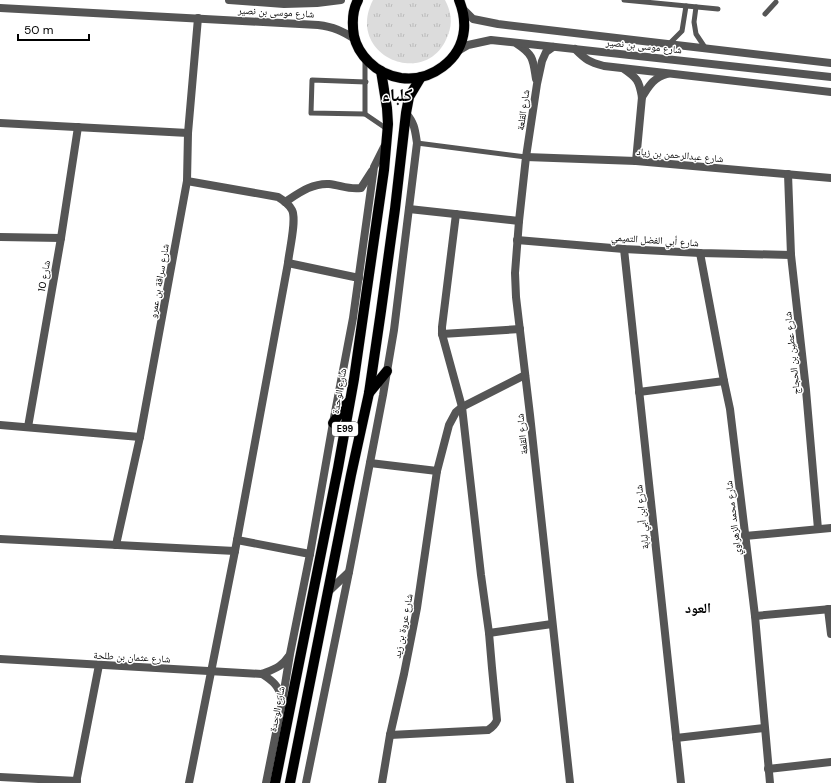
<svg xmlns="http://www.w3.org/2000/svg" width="831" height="783" font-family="'DM Sans','Noto Naskh Arabic',sans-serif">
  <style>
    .grass { fill: url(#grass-tufts) }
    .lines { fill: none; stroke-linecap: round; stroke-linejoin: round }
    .primary-casing { stroke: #dbdbdb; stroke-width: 11 }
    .service { stroke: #555; stroke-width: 5 }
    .minor { stroke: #555; stroke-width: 8 }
    .tertiary { stroke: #555; stroke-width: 8 }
    .primary { stroke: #000; stroke-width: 10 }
    .labels { text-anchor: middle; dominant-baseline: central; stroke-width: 3; stroke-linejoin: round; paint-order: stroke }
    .shield { fill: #fff; stroke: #4c4c4c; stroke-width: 1 }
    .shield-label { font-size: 9px; font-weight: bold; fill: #000 }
    .street-label { font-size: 10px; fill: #000; stroke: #fff }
    .district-label { font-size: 14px; font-weight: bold; fill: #000; stroke: #fff }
    .town-label { font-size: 18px; font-weight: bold; fill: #000; stroke: #fff }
  </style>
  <defs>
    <pattern id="grass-tufts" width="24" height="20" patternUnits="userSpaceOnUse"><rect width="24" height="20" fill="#dcdcdc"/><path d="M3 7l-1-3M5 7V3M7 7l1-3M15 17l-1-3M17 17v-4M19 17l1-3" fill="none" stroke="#bbb"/></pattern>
  </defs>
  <rect width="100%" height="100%" fill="#fff"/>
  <path class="grass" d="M 373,0 L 445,0 C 451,11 453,23 448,35 C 428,91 344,56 373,0 Z"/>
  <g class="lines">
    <defs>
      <g id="primary">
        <path d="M 358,0 C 352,11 352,24 354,36 C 356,46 362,55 369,62 C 378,71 389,76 401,78 C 431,82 461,60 464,30 C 465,19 463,10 459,0"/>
        <polyline points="369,393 387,371"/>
        <polyline points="333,423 347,403"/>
        <polyline points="275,783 338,468 354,379 384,170 388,124 387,108 381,71"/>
        <polyline points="290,783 351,475 369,393 381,311 395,209 406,113 409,97 421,77"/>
      </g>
    </defs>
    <use href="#primary" class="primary-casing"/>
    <g class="service">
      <polyline points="624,0 718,9"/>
      <polyline points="696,7 694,22 696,34 706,49"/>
      <polyline points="765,14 776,2"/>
      <polyline points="669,44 682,31 686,6"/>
      <polyline points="366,82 312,80 311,113 365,114 387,129"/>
      <polyline points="365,114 365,59"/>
      <polyline points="417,143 526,157"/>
    </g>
    <g class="minor">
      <path d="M 575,49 C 586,60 589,62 604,66 L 831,92"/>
      <path d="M 624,69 C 637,78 639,80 642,97 L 636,161"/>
      <path d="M 642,97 C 649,86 653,78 667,74"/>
      <polyline points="0,123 188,133"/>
      <polyline points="526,157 636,161 831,178"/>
      <polyline points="788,174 791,255 806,390 818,529"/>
      <path d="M 187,181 L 278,197 C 283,200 289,204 292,210 C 297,220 289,251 288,263 L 235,551 L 189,783"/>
      <path d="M 285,202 C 299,193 312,183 329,184 C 340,185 349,190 361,188 L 372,171"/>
      <polyline points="409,209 519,221"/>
      <polyline points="456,214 442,327 442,334 520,329"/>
      <polyline points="0,237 61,238"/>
      <polyline points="517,240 624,249 700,253 791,255"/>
      <polyline points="624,249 681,783"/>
      <polyline points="700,253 724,381 730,409 755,616 770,783"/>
      <polyline points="288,263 359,278"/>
      <polyline points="639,392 724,381"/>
      <polyline points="0,425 140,437"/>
      <polyline points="28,427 61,238 78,127"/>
      <polyline points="370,463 437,471"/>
      <polyline points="745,536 831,528"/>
      <polyline points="0,539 235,551"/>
      <polyline points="237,540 310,554"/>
      <polyline points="116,545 140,437 187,181 188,133 198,18"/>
      <path d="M 329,591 L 349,572 L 383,395 L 394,330 L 417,143 C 415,130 415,124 406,113"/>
      <polyline points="828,609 831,634"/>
      <polyline points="755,616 831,609"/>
      <polyline points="489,633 552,624"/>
      <path d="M 0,659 L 262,674 C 274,669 282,667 289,656"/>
      <path d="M 262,674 C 273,681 279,686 282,699"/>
      <path d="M 390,735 L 488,730 C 493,727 495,725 497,720 L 492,668 L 489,633 L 481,575 L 462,407 L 442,334"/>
      <polyline points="676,738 764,728"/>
      <polyline points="768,769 831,762"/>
      <polyline points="0,777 77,781"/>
      <polyline points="76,783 99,665"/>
      <polyline points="266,783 282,703 290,654 310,554 333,423 353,318 374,167 384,147"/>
      <polyline points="306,783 349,572"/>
      <polyline points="382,783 390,735 404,674 417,608 437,471 449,425 456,412 462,407 525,375"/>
    </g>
    <g class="tertiary">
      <polyline points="229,0 284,4 317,3 341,0"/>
      <path d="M 0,8 L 318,25 C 334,27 342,31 355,39"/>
      <polyline points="462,8 473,19 498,24 831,63"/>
      <path d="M 517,44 C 534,55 533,60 536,79"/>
      <polyline points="553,47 546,52 542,61 537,84 526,157 519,221 515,273 516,297 530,415 570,783"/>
      <polyline points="456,52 468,45 491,40 831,77"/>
    </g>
    <use href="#primary" class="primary"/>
  </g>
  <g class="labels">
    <rect class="shield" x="332" y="422" width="26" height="14" rx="3"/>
    <g class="shield-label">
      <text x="345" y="429">E99</text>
    </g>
    <g class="street-label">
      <text transform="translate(276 12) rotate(3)">شارع موسى بن نصير</text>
      <text transform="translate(644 46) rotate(6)">شارع موسى بن نصير</text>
      <text transform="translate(523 110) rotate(-82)">شارع القلعة</text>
      <text transform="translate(680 155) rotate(5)">شارع عبدالرحمن بن زياد</text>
      <text transform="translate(655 240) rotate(4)">شارع أبي الفضل التميمي</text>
      <text transform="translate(44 276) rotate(-80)">شارع 10</text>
      <text transform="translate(159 281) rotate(-80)">شارع سراقة بن عمرو</text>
      <text transform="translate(792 353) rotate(-96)">شارع عطين بن الحجاج</text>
      <text transform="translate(339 391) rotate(-80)">شارع الوحدة</text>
      <text transform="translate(522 434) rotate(-96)">شارع القلعة</text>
      <text transform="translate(642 517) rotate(-96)">شارع ابن أبي لبابة</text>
      <text transform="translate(733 518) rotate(-97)">شارع محمد الزهراوي</text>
      <text transform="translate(403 626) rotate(-79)">شارع عروة بن زيد</text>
      <text transform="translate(132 657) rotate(3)">شارع عثمان بن طلحة</text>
      <text transform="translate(277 709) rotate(-79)">شارع الوحدة</text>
    </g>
    <g class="district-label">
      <text x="698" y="608">العود</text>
    </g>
    <g class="town-label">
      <text x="397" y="95">كلباء</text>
    </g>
  </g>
  <path d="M18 34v6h71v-6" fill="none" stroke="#000000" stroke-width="2"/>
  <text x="24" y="34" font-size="12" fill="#000000" stroke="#ffffff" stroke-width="3" paint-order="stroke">50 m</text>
</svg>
